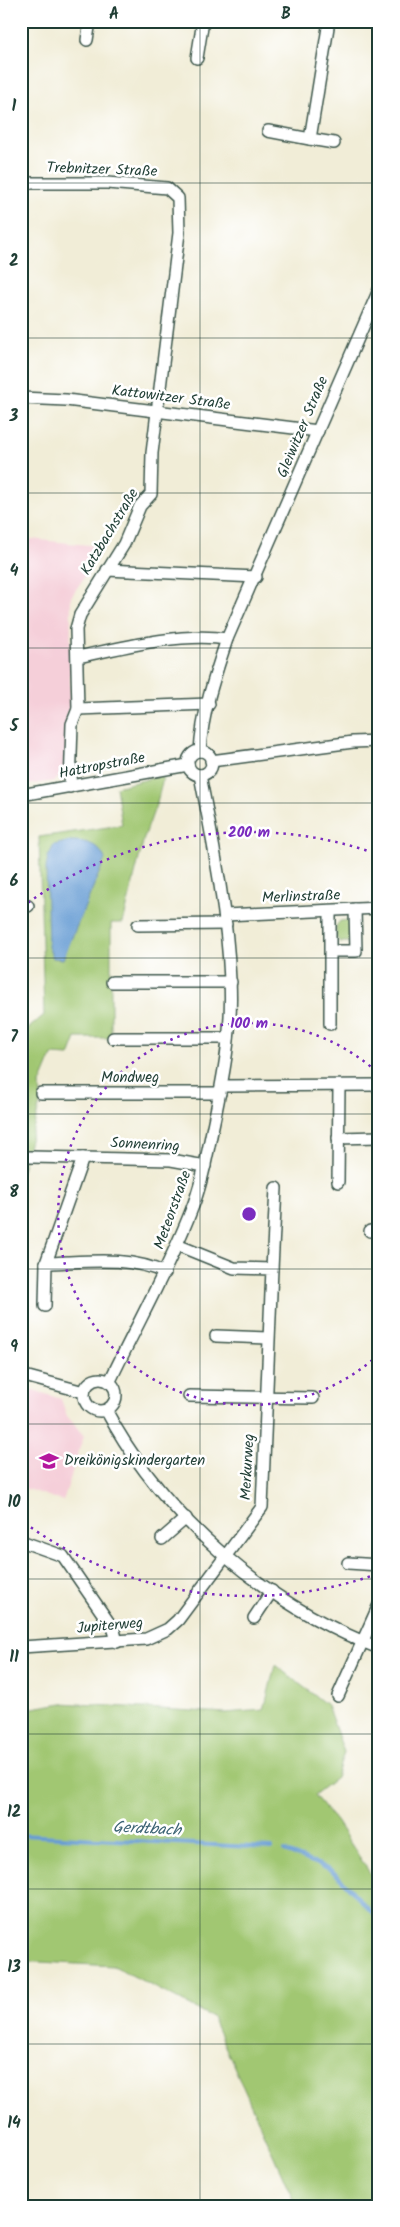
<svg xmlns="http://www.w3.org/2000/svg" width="400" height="2227" font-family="Kalam,sans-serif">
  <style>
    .built { fill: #f5cfd9 }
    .green { fill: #a1c772; stroke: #608253 }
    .water { fill: #679dd4; stroke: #436d84 }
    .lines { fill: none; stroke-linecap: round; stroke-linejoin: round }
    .stream { stroke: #679dd4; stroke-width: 4 }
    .street-casing { stroke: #3e574c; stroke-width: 14 }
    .street { stroke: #fff; stroke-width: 11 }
    .grid { fill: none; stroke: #1f3d34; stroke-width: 1; stroke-opacity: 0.55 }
    .ring { fill: none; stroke: #7b2cbf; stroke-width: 2.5; stroke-dasharray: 2.5 5 }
    .labels { text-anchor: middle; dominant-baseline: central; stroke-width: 5; stroke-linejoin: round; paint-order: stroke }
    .street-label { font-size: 15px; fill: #1f3d34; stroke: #fff }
    .poi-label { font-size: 15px; fill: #1f3d34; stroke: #fff; text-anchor: start }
    .water-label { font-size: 16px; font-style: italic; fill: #3c6374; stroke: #fff }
    .centre { fill: #7b2cbf; stroke: #fff; stroke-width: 2.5 }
    .ring-label { font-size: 15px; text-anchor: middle; font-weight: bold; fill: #7b2cbf; stroke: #fff; stroke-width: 5; stroke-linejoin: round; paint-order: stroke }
    .neatline { fill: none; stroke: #1f3d34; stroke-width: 2 }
    .grid-label { font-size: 16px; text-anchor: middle; font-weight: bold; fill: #1f3d34 }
  </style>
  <rect width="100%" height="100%" fill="#fff"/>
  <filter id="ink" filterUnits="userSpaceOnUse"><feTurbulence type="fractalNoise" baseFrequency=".02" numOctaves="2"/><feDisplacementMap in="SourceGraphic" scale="10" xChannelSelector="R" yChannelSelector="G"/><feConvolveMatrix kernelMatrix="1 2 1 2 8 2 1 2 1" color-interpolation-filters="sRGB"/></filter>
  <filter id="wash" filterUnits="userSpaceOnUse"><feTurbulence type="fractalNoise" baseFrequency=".0096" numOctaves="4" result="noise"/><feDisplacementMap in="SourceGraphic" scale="20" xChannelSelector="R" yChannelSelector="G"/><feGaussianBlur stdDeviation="1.12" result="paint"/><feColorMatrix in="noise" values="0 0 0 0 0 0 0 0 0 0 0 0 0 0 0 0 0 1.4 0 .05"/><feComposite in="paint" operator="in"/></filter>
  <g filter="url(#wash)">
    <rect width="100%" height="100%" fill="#f1edd7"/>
    <g class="built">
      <polygon points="21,538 98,546 97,552 101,552 71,597 70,708 67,714 66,772 54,781 21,786"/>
      <polygon points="21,1386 61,1399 67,1416 84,1436 63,1501 21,1487"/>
    </g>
    <g class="green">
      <polygon points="164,775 157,802 144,838 123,923 111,923 111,1038 76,1038 69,1056 52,1055 40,1084 41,1100 21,1173 21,1040 30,1027 44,1015 39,837 122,825 116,787"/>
      <path d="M 340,921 L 348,920 C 353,929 354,934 348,942 L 340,942 L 336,937 L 336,926 Z"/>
      <polygon points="275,1665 327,1705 344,1752 336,1778 314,1795 336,1821 379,1887 379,2206 296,2206 212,2017 114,1966 21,1961 21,1710 62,1703 225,1713 264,1710"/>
    </g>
    <path class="water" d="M 70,841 C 86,841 98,843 105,859 L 63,959 L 53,958 L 48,947 L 46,868 L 48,857 L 54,845 Z"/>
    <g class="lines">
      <g class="stream">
        <polyline points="21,1835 271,1848"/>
        <polyline points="284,1851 328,1868 337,1875 379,1920"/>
      </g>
    </g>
  </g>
  <g filter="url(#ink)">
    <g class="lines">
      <defs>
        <g id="street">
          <polyline points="329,21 310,139 334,143"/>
          <polyline points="87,40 90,21"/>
          <polyline points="197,58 203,21"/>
          <polyline points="268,131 310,139"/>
          <polyline points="21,183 107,183 167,188 178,198 179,233 152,453 151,494 140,506 124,544 80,615 76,629 78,709 72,724 70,787"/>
          <polyline points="21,398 66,400 318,431"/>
          <polyline points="107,570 256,577"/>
          <path d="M 78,657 C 123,647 182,632 227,639"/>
          <polyline points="78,709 209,704"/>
          <path d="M 200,751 C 202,713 215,675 227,639 L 379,290"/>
          <circle cx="200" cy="763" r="12"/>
          <polyline points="211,761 353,742 379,741"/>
          <polyline points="21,795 188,765"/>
          <polyline points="21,907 28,906"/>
          <polyline points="330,912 330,1024"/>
          <polyline points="225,915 379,908"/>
          <polyline points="138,925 226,924"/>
          <polyline points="331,951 356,951 355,909"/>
          <polyline points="112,982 231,982"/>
          <polyline points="113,1038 228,1038"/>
          <polyline points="222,1086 379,1085"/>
          <polyline points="41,1093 220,1093"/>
          <polyline points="338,1138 379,1137"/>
          <polyline points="29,1157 83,1158"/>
          <polyline points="338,1182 339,1086"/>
          <polyline points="370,1231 379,1231"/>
          <polyline points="272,1269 276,1188"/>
          <path d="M 165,1273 C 128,1255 86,1262 46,1263 L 83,1158 L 171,1160 L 205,1166"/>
          <polyline points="45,1306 46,1263"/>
          <polyline points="216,1336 268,1338"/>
          <polyline points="21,1375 84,1392"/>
          <circle cx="100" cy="1395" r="16"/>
          <path d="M 110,1381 C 137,1324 168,1270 191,1211 C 202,1184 207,1155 213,1126 C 223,1079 233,1029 230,980 C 227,911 213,843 200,775"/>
          <polyline points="189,1396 313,1398"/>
          <path d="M 106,1410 C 163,1517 266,1605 379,1648"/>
          <polyline points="162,1539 186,1518"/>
          <polyline points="21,1541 63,1556 114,1630 117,1642"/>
          <polyline points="348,1563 379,1565"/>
          <polyline points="254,1618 272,1591"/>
          <polyline points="21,1647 146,1639 168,1629 178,1620 262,1507 272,1269 234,1268 177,1245"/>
          <polyline points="338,1696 379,1605"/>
        </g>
      </defs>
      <use href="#street" class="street-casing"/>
      <use href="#street" class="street"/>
    </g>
  </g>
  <path class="grid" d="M 200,21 L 200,2206M 21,183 L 379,183M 21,338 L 379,338M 21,493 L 379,493M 21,648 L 379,648M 21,803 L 379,803M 21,958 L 379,958M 21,1114 L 379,1114M 21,1269 L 379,1269M 21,1424 L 379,1424M 21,1579 L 379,1579M 21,1734 L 379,1734M 21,1889 L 379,1889M 21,2044 L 379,2044"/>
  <g class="ring">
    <path d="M378 1355A191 191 0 1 1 378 1073"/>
    <path d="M377 1574A382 382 0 0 1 22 1521M22 907A382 382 0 0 1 377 854"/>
  </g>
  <defs>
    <symbol id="school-bare" viewBox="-9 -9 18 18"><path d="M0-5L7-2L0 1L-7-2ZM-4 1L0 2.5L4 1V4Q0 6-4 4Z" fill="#b5179e" stroke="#fff" stroke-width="2.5" paint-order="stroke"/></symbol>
  </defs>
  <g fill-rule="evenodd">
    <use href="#school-bare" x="35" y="1447" width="28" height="28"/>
  </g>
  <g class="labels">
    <g class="street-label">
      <text transform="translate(102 170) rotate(2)">Trebnitzer Straße</text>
      <text transform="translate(171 398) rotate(7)">Kattowitzer Straße</text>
      <text transform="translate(303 427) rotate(-67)">Gleiwitzer Straße</text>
      <text transform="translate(110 532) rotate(-59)">Katzbachstraße</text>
      <text transform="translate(102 766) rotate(-11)">Hattropstraße</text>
      <text transform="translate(301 897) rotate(-2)">Merlinstraße</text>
      <text x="130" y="1078">Mondweg</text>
      <text transform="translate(145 1145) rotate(3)">Sonnenring</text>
      <text transform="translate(173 1210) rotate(-70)">Meteorstraße</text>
      <text transform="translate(248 1467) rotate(-87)">Merkurweg</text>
      <text transform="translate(110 1626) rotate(-5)">Jupiterweg</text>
    </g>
    <g class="poi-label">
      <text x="64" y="1461">Dreikönigskindergarten</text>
    </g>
    <g class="water-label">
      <text transform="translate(147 1829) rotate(3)">Gerdtbach</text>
    </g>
  </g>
  <circle cx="249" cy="1214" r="8" class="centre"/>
  <g class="ring-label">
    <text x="249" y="837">200 m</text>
    <text x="249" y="1028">100 m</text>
  </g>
  <rect width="400" height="2227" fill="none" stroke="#fff" stroke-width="55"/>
  <rect x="28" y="28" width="344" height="2172" class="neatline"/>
  <g class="grid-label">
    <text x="114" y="19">A</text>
    <text x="286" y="19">B</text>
    <text x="14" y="111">1</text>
    <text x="14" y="266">2</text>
    <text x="14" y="421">3</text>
    <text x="14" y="576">4</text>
    <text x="14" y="731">5</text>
    <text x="14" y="886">6</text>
    <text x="14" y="1042">7</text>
    <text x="14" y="1197">8</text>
    <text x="14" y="1352">9</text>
    <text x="14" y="1507">10</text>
    <text x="14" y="1662">11</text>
    <text x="14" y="1817">12</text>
    <text x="14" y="1972">13</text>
    <text x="14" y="2128">14</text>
  </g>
</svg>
